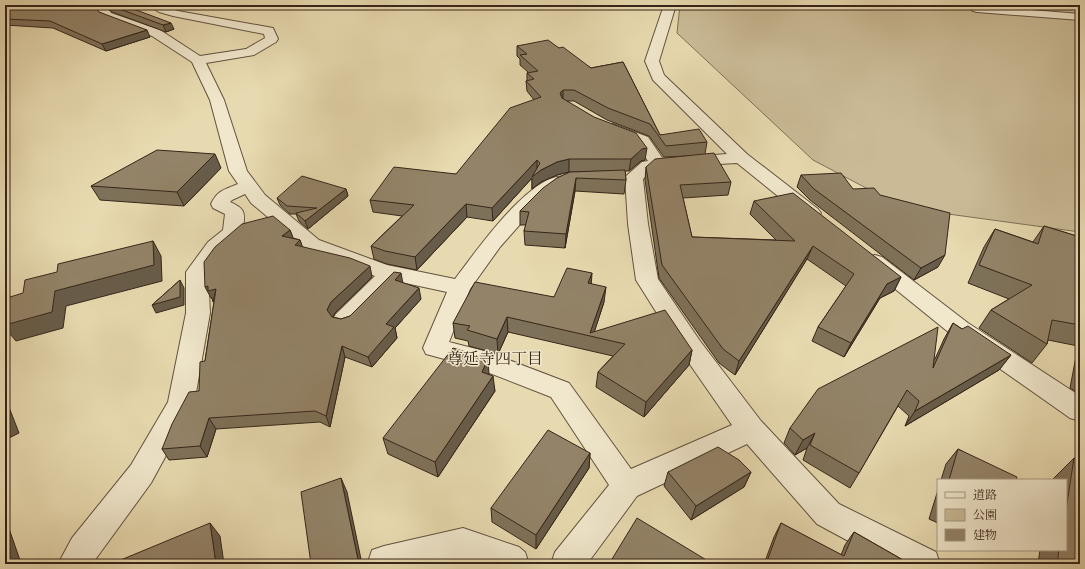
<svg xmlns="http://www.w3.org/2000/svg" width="1085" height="569" font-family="Alegreya,'Noto Serif JP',serif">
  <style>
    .green { fill: #cabb96; stroke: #807058 }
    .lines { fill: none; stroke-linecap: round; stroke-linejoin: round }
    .minor-casing { stroke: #62523f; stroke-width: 2 }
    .minor { fill: #f0e7cc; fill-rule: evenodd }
    .wall { fill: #7e7159; stroke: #362519 }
    .shaded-wall { fill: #675c49; stroke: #362519 }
    .building { fill: #938368; stroke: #362519 }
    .labels { text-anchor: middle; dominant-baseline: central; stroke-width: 3; stroke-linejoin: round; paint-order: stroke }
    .neighbourhood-label { font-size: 16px; fill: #362519; stroke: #f0e7cc }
  </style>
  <rect width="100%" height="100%" fill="#e8dab0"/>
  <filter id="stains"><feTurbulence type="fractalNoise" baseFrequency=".005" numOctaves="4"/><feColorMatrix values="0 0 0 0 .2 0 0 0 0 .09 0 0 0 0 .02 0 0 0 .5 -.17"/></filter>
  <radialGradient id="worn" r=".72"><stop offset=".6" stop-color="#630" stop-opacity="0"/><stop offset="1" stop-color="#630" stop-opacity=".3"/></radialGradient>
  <polygon class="green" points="680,5 1080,5 1080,232 904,208 813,160 677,33"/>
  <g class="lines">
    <defs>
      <g id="minor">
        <path d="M 93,5 L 105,5 L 111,13 L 160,30 L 200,56 L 246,49 L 265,38 L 264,34 L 173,16 L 159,12 L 148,5 L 162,5 L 178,11 L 273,28 L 278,39 L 276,42 L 254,55 L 206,63 L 224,100 L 247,171 L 265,195 L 319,240 L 387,265 L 455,279 C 474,254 533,169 566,177 L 569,181 L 566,185 L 538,204 L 500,247 L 470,289 L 449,342 L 488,352 L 569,383 L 631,469 L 732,425 L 682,353 L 636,280 L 628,224 L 625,177 L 642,162 L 648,161 L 636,143 L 607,132 L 605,129 L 607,126 L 613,124 L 648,137 L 663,159 L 727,154 L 653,80 L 645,61 L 664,5 L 676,5 L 659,61 L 664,75 L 747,154 L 818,209 L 821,213 L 818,217 L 811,219 L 804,217 L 737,163 L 684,166 L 653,170 L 643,179 L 648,224 L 658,279 L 700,341 L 761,421 L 839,504 L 936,552 L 940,564 L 891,564 L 817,524 L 747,444 L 637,496 L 587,564 L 551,564 L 555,552 L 609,485 L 551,397 L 474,367 L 426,354 L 423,348 L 447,292 L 396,281 L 352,326 L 344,328 L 336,326 L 332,320 L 336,314 L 375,276 L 305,248 L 251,203 L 245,194 L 232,200 L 230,202 C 248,210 244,214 243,232 L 222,252 L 208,272 L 210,313 L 194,404 L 151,483 L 92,564 L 58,564 L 72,538 L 131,465 L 168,402 L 186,313 L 186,272 L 208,242 L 223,230 L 225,214 L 213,208 L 211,204 C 218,190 224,190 238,184 L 229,171 L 210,100 L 192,62 L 152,36 L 103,17 Z"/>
        <polygon points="968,5 1080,14 1080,20 977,12 973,11"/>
        <polygon points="875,255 882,257 968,323 1080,396 1080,421 1070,418 952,335 868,267 864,262 868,257"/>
        <polygon points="463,528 519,547 525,552 529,564 475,564 463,560 445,564 368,564 368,562 372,550 384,546"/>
      </g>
    </defs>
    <use href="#minor" class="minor-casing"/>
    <use href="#minor" class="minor"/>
  </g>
  <g class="wall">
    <polygon points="5,5 99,12 150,37 106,51 53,28 5,25"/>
    <polygon points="106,5 123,5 174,29 166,32 112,12"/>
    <polygon points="517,46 559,48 591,68 623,62 660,135 707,142 705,154 731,182 728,195 683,198 692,237 776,240 750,214 754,201 901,277 894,291 880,298 844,357 812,341 818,327 846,286 807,259 735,375 719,363 659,278 645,180 646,167 687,156 664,157 649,136 607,120 574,101 567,101 645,160 641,161 629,171 625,171 626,180 624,194 575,191 565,248 525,245 524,231 526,225 520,225 520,211 557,178 612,171 569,172 557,175 541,182 532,189 532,178 493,221 467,217 417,270 387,264 374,259 371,246 402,216 373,212 370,200 456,174 534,100 527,91 526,81 527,80 527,73 528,72 520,65 520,59 517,56"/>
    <polygon points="221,168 184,206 100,200 91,186"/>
    <polygon points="801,175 853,189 938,267 914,280 810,200 797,187"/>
    <polygon points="346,189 348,196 308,229 299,221 296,214 290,214 280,205 277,198"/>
    <polygon points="1044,226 1080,237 1080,394 1070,388 1078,346 1048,340 1047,344 1032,363 979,328 991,310 1009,299 968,283 984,247 995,229 1033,242"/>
    <polygon points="290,230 293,238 300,240 302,247 372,277 335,313 333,317 341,319 350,316 403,283 421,299 395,328 397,338 372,367 345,357 330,427 320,422 216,429 207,457 169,460 162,449 199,391 205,361 214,302 212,298 211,298"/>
    <polygon points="591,284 604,302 594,332 692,350 689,365 644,417 596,387 598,372 613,356 508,332 498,354 469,346 468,341 455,338 453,323 554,297"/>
    <polygon points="953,323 962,329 1011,355 999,370 905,426 909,416 898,406 859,473 850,488 803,460 807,448 795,455 784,443 790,428 935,359 944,339"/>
    <polygon points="489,374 495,391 438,477 388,454 383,438"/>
    <polygon points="958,449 1016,480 941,480 946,464"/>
    <polygon points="590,453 589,468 536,549 492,522 491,508"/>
    <polygon points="1074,458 1080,564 1038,564 1040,550 1066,550 1066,480 1053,480 1053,479"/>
    <polygon points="668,472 751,472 744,487 691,520 664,486"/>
    <polygon points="938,490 938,523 929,519"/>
    <polygon points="781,523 841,555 845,545 854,532 910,564 764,564 774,537"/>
  </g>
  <g class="shaded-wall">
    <polygon points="171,23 174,29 166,32 163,25"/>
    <polygon points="147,30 150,37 106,51 102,44"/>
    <polygon points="563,90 563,100 560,93"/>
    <polygon points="647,148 645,160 641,161 629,171 631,159 642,149"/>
    <polygon points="215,154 221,168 184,206 177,192"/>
    <polygon points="569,159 569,172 557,175 541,182 532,189 532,178 493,221 492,208 537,160 537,172 557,162"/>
    <polygon points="576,178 575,191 565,248 566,234"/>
    <polygon points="346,189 348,196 308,229 305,221"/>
    <polygon points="466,204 467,217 417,270 415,257"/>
    <polygon points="290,230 294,240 282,236"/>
    <polygon points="300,240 304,251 295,245"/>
    <polygon points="153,241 161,256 162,281 66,306 63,328 16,341 5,328 5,325 55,291"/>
    <polygon points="813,246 807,259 735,375 739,361"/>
    <polygon points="945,255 938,267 914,280 921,268"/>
    <polygon points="370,266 372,277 335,313 331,321 327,310 331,302"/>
    <polygon points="401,273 403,284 395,280"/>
    <polygon points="592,273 591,288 588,283"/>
    <polygon points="901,277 894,291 880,298 844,357 851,343 887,284"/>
    <polygon points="180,280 184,288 184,305 156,313 152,305"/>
    <polygon points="208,286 216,289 213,302 212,298 211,298 205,287"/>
    <polygon points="606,287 604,302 593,336 590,333"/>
    <polygon points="419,288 421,299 395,328 397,338 372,367 368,357 386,324"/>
    <polygon points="507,317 508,332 498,354 497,339"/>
    <polygon points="342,346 345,357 330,427 326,416"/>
    <polygon points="692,350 689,365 644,417 646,402"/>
    <polygon points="1011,355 999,370 905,426 915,411"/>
    <polygon points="488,359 489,375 482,372"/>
    <polygon points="493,376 495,391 438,477 435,462"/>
    <polygon points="5,397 19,433 5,440"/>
    <polygon points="209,418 216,429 207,457 200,446"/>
    <polygon points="815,433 807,448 795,455 803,440"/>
    <polygon points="590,453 589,468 536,549 536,535"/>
    <polygon points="751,472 744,487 691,520 696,506"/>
    <polygon points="341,478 347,492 362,564 359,564"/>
    <polygon points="5,520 6,520 21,563 20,564 5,564"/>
    <polygon points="210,523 220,536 224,564 216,564"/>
  </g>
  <g class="building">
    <polygon points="5,5 94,5 99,12 147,30 102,44 50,21 5,19"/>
    <polygon points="109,5 123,5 171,23 163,25"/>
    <polygon points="548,40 559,48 563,47 591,68 623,62 660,135 699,129 707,142 666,146 650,124 608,108 574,90 563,90 560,93 562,98 594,117 636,133 647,148 642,149 631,159 569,159 557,162 541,170 532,177 540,163 537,160 492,208 466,204 415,257 385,251 371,246 414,205 370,200 394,167 456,174 510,108 541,97 526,81 534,79 527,73 538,71 520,55 527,54 517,46"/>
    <polygon points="157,150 215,154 177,192 91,186"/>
    <polygon points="714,153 731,182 680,185 692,237 795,241 754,201 793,193 901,277 887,284 851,343 818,327 854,274 813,246 739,361 723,349 662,265 646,167 655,159"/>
    <polygon points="625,170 626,180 576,178 566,234 524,231 529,212 520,211 543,188 557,178 570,172"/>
    <polygon points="841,173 853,189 874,188 880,195 950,213 945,255 921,268 814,189 801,175"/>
    <polygon points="302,176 346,189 305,221 296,213 317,208 287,206 277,198"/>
    <polygon points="273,216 290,230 282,236 300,240 295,245 350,258 370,266 331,302 327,310 332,317 341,319 350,316 394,272 401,273 395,280 419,288 386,324 394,327 368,357 342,346 326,416 315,411 209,418 200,446 162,449 172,424 189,392 199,391 200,362 205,361 216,289 208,291 208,286 205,287 204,262 215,247 242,224"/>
    <polygon points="1044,226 1080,237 1080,325 1052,320 1047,344 991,310 1032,285 979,265 995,229 1038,244"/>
    <polygon points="153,241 154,265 55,291 52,312 5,325 5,317 10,297 23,293 25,280 57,272 58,264"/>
    <polygon points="567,268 592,273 588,283 606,287 590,333 665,310 692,350 646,402 598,372 625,344 507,317 497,339 467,330 470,326 453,323 475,282 554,297"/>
    <polygon points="180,280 180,297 152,305"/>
    <polygon points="953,323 962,329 968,326 1011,355 915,411 919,401 907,390 859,473 810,445 815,433 803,440 790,428 818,389 938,327 933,368"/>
    <polygon points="453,348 488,359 482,372 493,376 435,462 383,438"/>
    <polygon points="548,430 590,453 536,535 491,508"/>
    <polygon points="718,447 739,460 751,472 696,506 668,472"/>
    <polygon points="958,449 1017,477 1016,480 949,480"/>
    <polygon points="1074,458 1080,461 1080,564 1057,564 1059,550 1066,550 1066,510"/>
    <polygon points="341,478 359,564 311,564 301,492"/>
    <polygon points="637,518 713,564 609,564"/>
    <polygon points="210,523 216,564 111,564"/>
    <polygon points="781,523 844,556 854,532 910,564 766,564"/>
  </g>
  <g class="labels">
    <g class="neighbourhood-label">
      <text x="495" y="359">尊延寺四丁目</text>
    </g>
  </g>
  <rect width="1085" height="569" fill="none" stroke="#e8dab0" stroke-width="20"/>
  <rect x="6" y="6" width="1073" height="557" fill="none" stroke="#362519" stroke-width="2"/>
  <rect x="10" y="10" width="1065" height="549" fill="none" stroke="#362519"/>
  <rect x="937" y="479" width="130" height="72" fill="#f0e7cc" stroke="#a69984"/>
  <rect x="945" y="492" width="20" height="6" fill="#f0e7cc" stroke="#a69984"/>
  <text x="973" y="499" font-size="12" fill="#362519">道路</text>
  <rect x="945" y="509" width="20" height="12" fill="#cabb96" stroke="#a69984"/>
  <text x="973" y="519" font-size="12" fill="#362519">公園</text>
  <rect x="945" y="529" width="20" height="12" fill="#938368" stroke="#a69984"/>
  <text x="973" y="539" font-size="12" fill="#362519">建物</text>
  <rect width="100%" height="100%" filter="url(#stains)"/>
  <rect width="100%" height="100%" fill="url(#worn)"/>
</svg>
